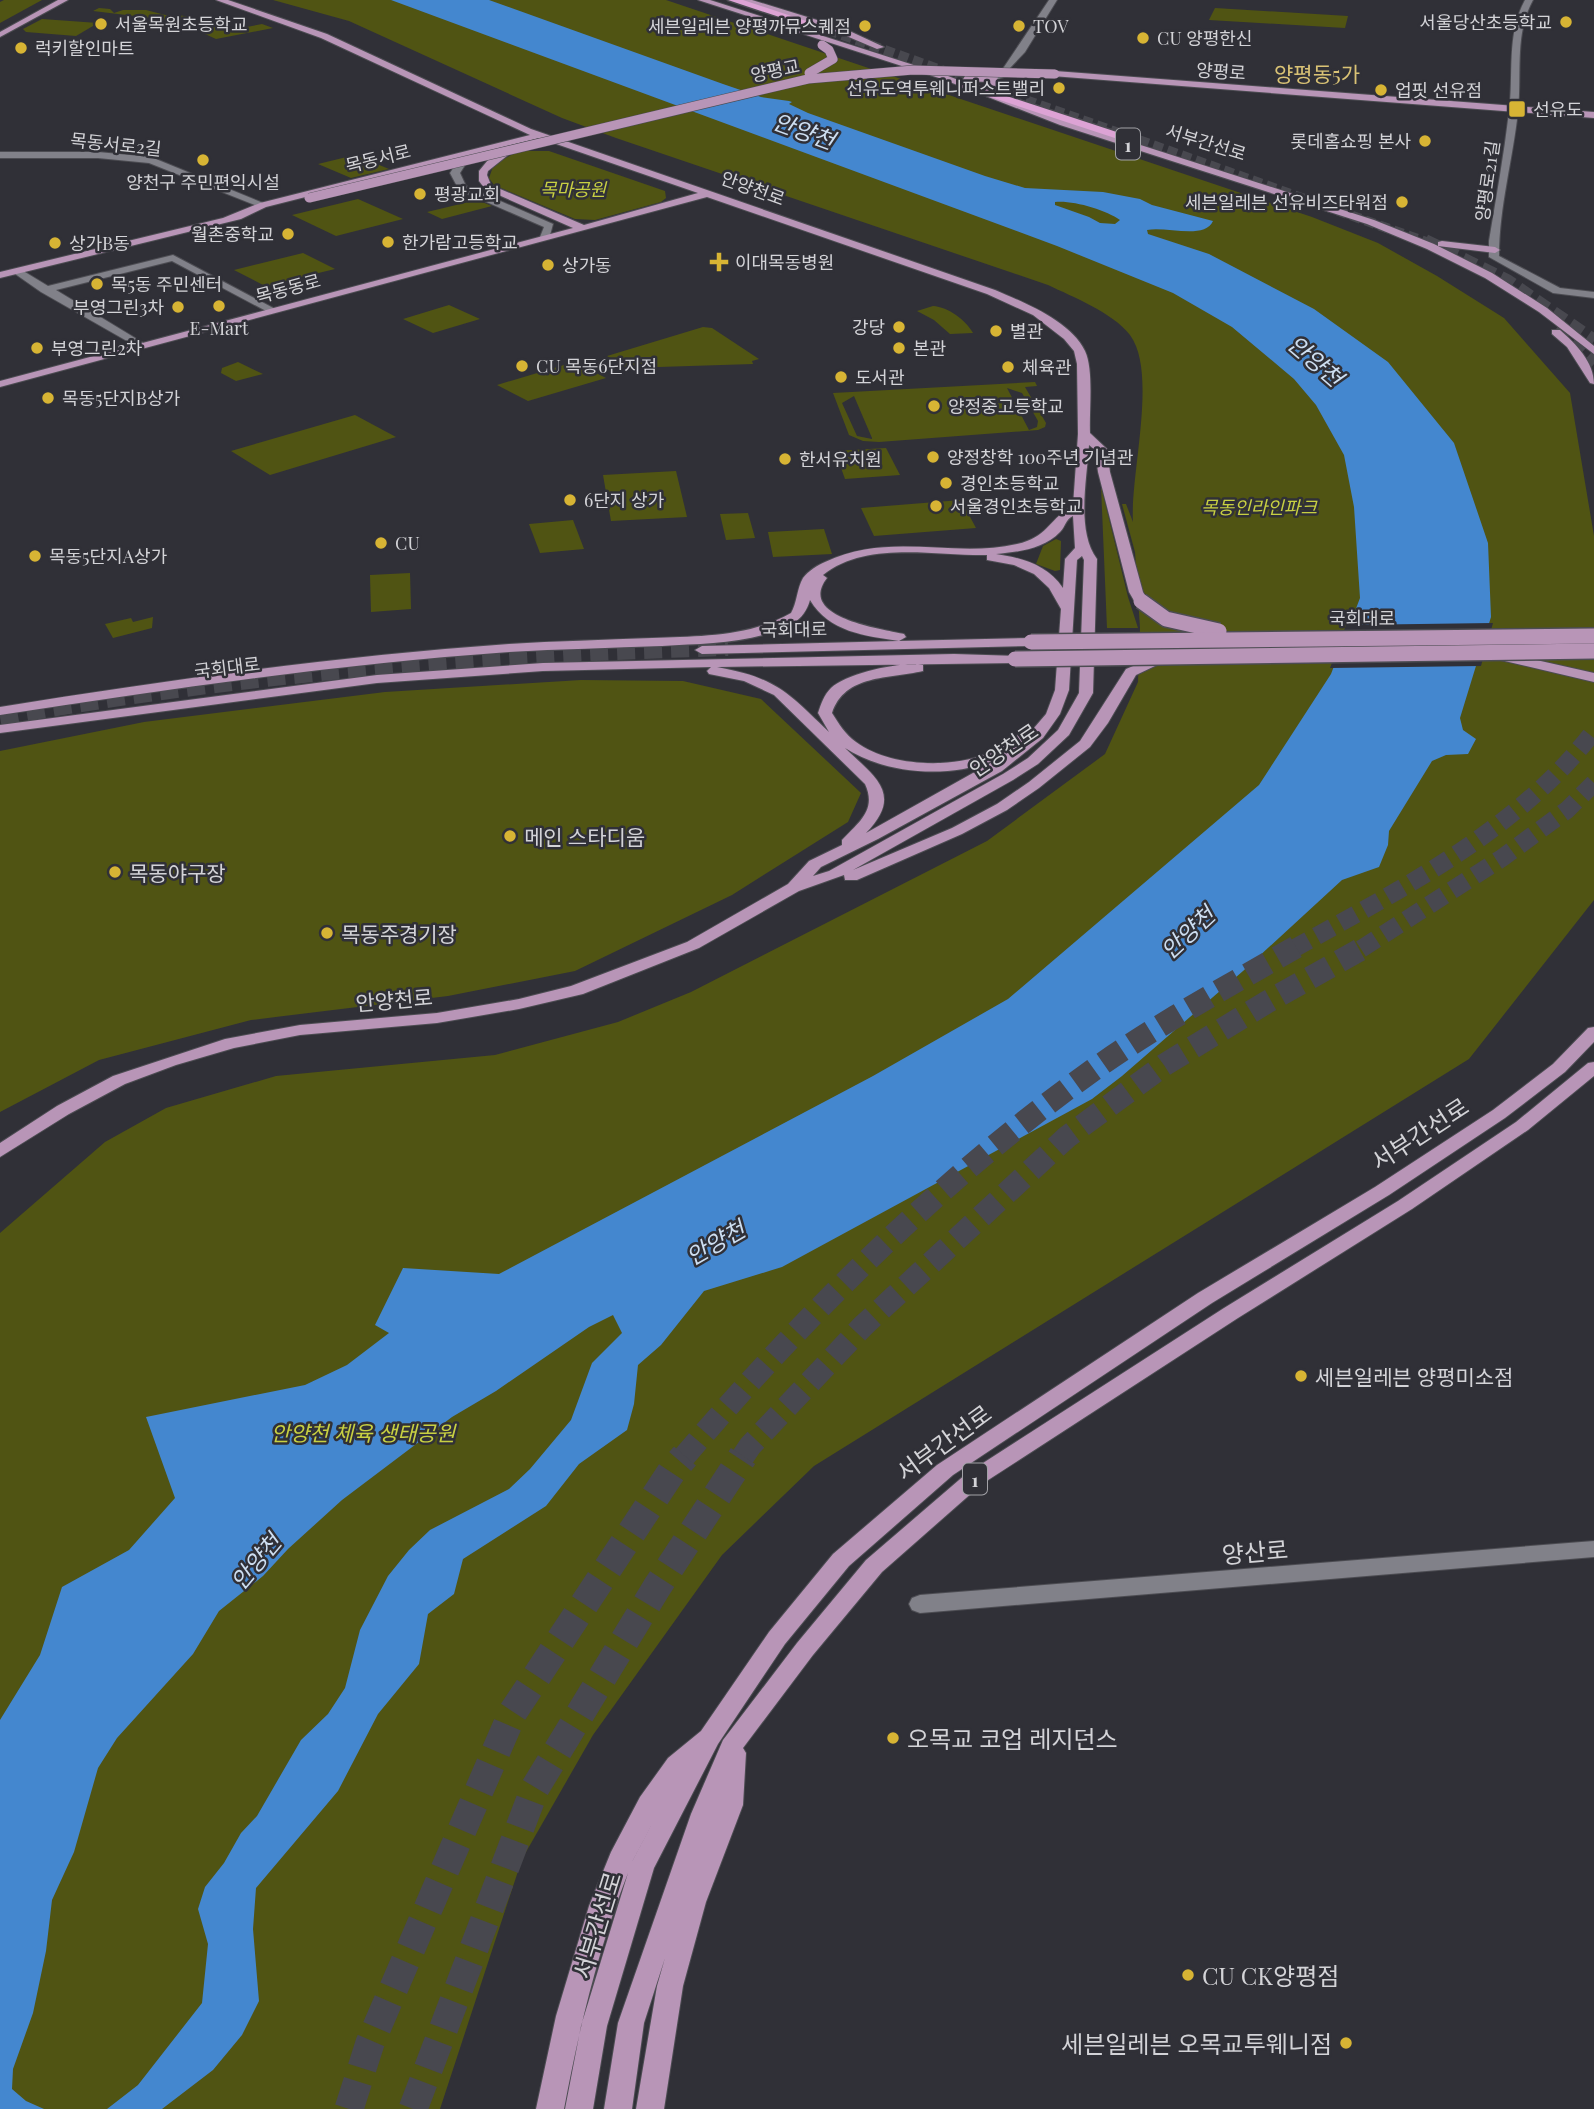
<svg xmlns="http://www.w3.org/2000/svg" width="1594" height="2109" font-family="'Playfair Display','Noto Sans KR',serif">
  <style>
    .green { fill: #505413; fill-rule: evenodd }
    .water { fill: #4487cf; fill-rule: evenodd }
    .pier { fill: #303037 }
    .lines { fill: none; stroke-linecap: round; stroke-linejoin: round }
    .highway-tunnel-far4 { stroke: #48484f; stroke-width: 10; stroke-dasharray: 10 5; stroke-linecap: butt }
    .highway-tunnel-far3 { stroke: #48484f; stroke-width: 14; stroke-dasharray: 14 7; stroke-linecap: butt }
    .highway-tunnel-far2 { stroke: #48484f; stroke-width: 18; stroke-dasharray: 18 9; stroke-linecap: butt }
    .highway-tunnel-far1 { stroke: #48484f; stroke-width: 23; stroke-dasharray: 23 11; stroke-linecap: butt }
    .highway-tunnel { stroke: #48484f; stroke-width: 29; stroke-dasharray: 29 14; stroke-linecap: butt }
    .minor-casing { stroke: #4c4c52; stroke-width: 2 }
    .major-casing { stroke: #4c4c52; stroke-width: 2 }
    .highway-casing { stroke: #4c4c52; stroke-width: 3 }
    .minor { fill: #818189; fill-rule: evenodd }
    .major { fill: #b895b7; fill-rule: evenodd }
    .highway { fill: #dda3d5; fill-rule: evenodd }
    .major-bridge-far1-casing { stroke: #4c4c52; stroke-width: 10; stroke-linecap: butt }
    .major-bridge-casing { stroke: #4c4c52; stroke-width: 18; stroke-linecap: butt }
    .major-bridge-far1 { stroke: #b895b7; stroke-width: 9 }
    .major-bridge { stroke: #b895b7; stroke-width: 15 }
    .poi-dot { fill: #d7b434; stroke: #303037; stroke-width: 2.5 }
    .labels { text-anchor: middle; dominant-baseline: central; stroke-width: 5; stroke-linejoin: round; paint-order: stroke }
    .far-poi-label { font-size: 18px; fill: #d3d3d7; stroke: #303037; text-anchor: start }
    .far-street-label { font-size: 18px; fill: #d3d3d7; stroke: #303037 }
    .far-park-label { font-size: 18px; font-style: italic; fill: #c8d042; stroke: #303037 }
    .shield { fill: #303037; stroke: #a2a2a7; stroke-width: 2 }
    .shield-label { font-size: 19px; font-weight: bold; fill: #d3d3d7 }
    .far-quarter-label { font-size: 21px; fill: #d9c275; stroke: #303037 }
    .street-label { font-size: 21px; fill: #d3d3d7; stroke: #303037 }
    .poi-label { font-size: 21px; fill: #d3d3d7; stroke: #303037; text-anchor: start }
    .park-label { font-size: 21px; font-style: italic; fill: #c8d042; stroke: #303037 }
    .water-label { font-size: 23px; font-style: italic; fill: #cddef1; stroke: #303037 }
    .near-street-label { font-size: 24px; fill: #d3d3d7; stroke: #303037 }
    .near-poi-label { font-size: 24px; fill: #d3d3d7; stroke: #303037; text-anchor: start }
  </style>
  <rect width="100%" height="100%" fill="#303037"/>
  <g class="green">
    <polygon points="4,0 42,0 0,23 0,2"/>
    <path d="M 273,0 L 666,0 L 1312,217 L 1378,243 L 1437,276 L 1504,318 L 1570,393 L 1594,536 L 1594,900 L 1469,1059 L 814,1466 L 722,1555 L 593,1735 L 522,1859 L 440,2109 L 0,2109 L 0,1233 L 105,1142 L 166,1108 L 276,1076 L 495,1055 L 618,1022 L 691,992 L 987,841 L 1105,754 L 1138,682 L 1140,628 L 1135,552 L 1122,504 L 1126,504 L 1133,522 C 1130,474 1158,373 1130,335 C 1112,312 1073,297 1048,285 L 616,138 L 562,118 L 349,21 Z"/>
    <polygon points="99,8 110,9 114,13 123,10 146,10 177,18 177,15 192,17 168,20 93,11"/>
    <polygon points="1215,8 1348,16 1345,28 1209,20"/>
    <polygon points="42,19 98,23 76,36 26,32 23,29"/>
    <polygon points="262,24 273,28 216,39 194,29 214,26 226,31"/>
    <polygon points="519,151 549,151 665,191 666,198 661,202 595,220 575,219 494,185 489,178 494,164"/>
    <polygon points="355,155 389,169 351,178 318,164"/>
    <polygon points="358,199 403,219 336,236 292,215"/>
    <polygon points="477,200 492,206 442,219 427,212"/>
    <polygon points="303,253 335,269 265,286 234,270"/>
    <polygon points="449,305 480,319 433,333 403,319"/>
    <path d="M 933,306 C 948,307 966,320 973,333 L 950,334 L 934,320 L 917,311 Z"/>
    <polygon points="703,327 712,328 759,359 752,361 753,364 627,368 607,356"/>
    <polygon points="238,362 263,374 236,381 221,373 222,368"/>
    <polygon points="574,362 606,378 528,401 497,385"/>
    <path d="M 1035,382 L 1037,386 L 1025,387 L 1046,423 L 1045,427 L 1038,430 L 879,442 L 863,441 L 849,435 L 833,393 ZM 1007,388 L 1022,393 L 1038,421 L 1037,427 L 1029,430 ZM 854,396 L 872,438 L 872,439 L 857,436 L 842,403 Z"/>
    <polygon points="355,415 396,437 270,475 231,451"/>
    <polygon points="886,448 900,475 845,479 835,451"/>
    <polygon points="676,471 687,517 611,521 603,475"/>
    <polygon points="1101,486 1128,597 1138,628 1107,628"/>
    <polygon points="961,500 976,528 874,536 861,508"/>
    <polygon points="748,513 755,538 726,540 720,514"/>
    <polygon points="573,520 584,549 540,553 529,524"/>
    <polygon points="824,529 832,554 773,557 768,532"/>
    <polygon points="1056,539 1061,541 1060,570 1055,571 1036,564 1043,546"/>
    <polygon points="410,573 411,609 371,612 370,575"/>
    <polygon points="153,617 152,628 113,638 105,624 131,618 133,622"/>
    <polygon points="581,680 683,681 761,699 861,793 848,822 732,895 575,971 448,996 251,1020 99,1060 0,1112 0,751 144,722 385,692"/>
  </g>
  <path class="water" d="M 391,0 L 489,0 L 723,84 L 761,97 L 789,101 L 792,102 L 789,104 L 808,113 L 985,176 L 1025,188 L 1103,192 L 1140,199 L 1152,205 L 1213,221 C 1205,240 1166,226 1147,230 L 1148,234 L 1209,254 L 1314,309 L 1388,362 L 1454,443 L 1488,543 L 1491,617 L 1460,718 L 1463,730 L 1476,739 L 1468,754 L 1446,755 L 1432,761 L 1389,831 L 1388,845 L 1379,867 L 1342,880 L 1243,971 L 1122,1076 L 1092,1099 L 782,1267 L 704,1291 L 661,1345 L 638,1365 L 634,1404 L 627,1430 L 579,1464 L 546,1506 L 463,1559 L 454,1594 L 428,1614 L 419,1664 L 378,1714 L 338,1791 L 256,1888 L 253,1929 L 259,2001 L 242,2035 L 213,2070 L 162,2109 L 107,2109 L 138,2085 L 202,2003 L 208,1944 L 198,1909 L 205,1887 L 224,1863 L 241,1833 L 257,1816 L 301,1740 L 328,1714 L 345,1688 L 360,1630 L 388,1576 L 409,1550 L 430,1530 L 509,1489 L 530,1469 L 571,1420 L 592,1363 L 622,1333 L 613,1315 L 589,1327 L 496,1391 L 452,1417 L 342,1500 L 288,1549 L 263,1576 L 219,1611 L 193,1654 L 117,1738 L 98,1768 L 74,1852 L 52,1900 L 46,1951 L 33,2013 L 13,2069 L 12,2089 L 26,2101 L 44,2109 L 0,2109 L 0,1720 L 40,1655 L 62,1587 L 129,1550 L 175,1498 L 146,1417 L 305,1385 L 347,1365 L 389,1333 L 375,1325 L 403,1268 L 499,1274 L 873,1076 L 1008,999 L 1259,785 L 1331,674 L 1360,598 L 1354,507 L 1344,455 L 1316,405 L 1294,379 L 1232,327 L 1173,293 L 1057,246 ZM 1055,202 C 1073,200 1106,210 1120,220 L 1115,224 L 1100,223 L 1089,217 L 1055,205 Z"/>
  <polygon class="pier" points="1493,623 1481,666 1330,668 1346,625"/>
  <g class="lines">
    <polyline class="highway-tunnel-far4" points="828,30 1429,243"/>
    <g class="highway-tunnel-far3">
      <polyline points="1425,241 1507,281 1594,341"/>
      <polyline points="1556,329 1594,364"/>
    </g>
    <g class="highway-tunnel-far2">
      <path d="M 0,717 C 240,673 485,654 728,647"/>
      <path d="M 1293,949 C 1401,889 1517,831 1594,731"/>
      <polyline points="1361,949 1502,858 1567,810 1594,783"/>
    </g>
    <g class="highway-tunnel-far1">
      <path d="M 683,1458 C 804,1316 944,1176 1096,1068 C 1160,1023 1228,986 1296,947"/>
      <polyline points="742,1458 750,1446 863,1326 1067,1137 1164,1065 1267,1002 1365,947"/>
    </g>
    <g class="highway-tunnel">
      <polyline points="349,2109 370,2043 513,1712 672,1471 685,1456"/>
      <polyline points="413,2109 535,1788 657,1587 743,1456"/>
    </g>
    <defs>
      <g id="minor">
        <polygon points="1049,0 1057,0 1025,52 1009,69 1007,76 992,81 992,77 1000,73"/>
        <path d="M 1525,0 L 1533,0 C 1514,35 1522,73 1518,111 C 1513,159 1499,207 1499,256 L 1560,288 L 1594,292 L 1594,298 L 1553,293 L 1489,257 L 1489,241 C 1496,198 1504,155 1509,112 C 1514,74 1506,35 1525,0 Z"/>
        <polygon points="0,152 98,152 151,157 268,205 260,207 149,163 98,158 0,158"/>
        <polygon points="446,157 467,162 460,173 466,186 553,224 549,239 540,237 544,227 459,190 450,173 456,164 443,162 443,158"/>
        <polygon points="173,255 277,310 268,312 172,261 56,290 145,344 147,346 141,349 41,292 11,271 20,269 48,286"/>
        <polygon points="1594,1541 1594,1557 920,1613 912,1610 909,1604 912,1598 920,1595"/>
      </g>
      <g id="major">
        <polygon points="58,0 68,0 0,37 0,32"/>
        <path d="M 216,0 L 228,0 L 327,34 L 531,129 L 995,290 C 1023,302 1071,321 1085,351 C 1094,370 1089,411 1090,433 L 1107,449 L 1110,472 L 1143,592 L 1148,601 L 1141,605 L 1136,604 L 1129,592 L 1098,472 L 1095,450 L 1089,445 C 1087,479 1076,531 1097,559 L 1093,693 L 1069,735 L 1038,764 L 1013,780 L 853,870 L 952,828 L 997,804 L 1029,782 L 1080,741 L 1126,669 L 1162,654 L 1167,653 L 1174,657 L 1136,675 L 1108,723 L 1090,747 L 1039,788 L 1007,810 L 962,834 L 857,880 L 845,880 L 844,875 L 799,891 L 699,948 L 583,994 L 519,1009 L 437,1023 L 300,1035 L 234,1048 L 176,1065 L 125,1084 L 69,1114 L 0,1157 L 0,1143 L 57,1106 L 113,1076 L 225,1039 L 300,1025 L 437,1013 L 519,999 L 571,986 L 687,942 L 788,884 L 809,861 L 842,845 L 842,840 C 859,822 877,810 865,784 L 774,695 L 744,681 L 709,674 L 707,671 L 711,667 L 543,671 L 377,683 L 0,733 L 0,725 L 377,675 L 543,663 L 954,654 L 1020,656 L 1022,659 L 1015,663 L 717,667 C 777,678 787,692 829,732 L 818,713 C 821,704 824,695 831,688 C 847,673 901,661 923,665 L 923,671 C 889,679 845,674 832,713 C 839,724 845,734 856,742 C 888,766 949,769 986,754 C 999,748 1014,731 1028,735 L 1046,714 L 1055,690 L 1061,609 L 1049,588 L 1034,574 L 1014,565 L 987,560 L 987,555 C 936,556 866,540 823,575 L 827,578 C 796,618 883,629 904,634 L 906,637 L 899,641 L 1031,638 L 1038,642 L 1031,646 L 702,654 L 695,650 L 702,646 L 899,641 C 865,636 829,632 810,600 C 804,622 787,628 767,634 C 733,644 697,644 662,646 C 611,648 560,649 509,652 C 338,664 169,689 0,715 L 0,707 C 169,680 338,656 509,644 C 556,641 604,640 652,638 C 699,636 749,637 791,613 C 797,603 797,588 803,578 C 808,571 818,565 825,562 C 891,531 953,559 1017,544 C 1049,537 1048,519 1073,506 L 1078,434 L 1077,364 L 1074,351 L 1064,339 L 1033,315 L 987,294 L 707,197 L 0,387 L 0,381 L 573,228 L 485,189 L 479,181 L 479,171 L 488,160 L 505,149 L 513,151 L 488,171 L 487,175 L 491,185 L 584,225 L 698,193 L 539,138 L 266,207 L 241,219 L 0,278 L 0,272 L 223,218 L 260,203 L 530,135 L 321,38 ZM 1073,516 L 1075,548 L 1065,559 L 1063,588 C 1047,565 1023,558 996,554 C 1018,552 1044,549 1060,532 C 1066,526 1065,520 1073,516 ZM 1082,556 L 1084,560 L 1079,693 L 1058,730 L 1028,758 L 1003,774 L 829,871 L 813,876 L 821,867 L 878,839 L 1002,771 L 1043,738 L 1060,714 L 1069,690 L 1077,560 ZM 845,748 C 888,776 959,780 1005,755 L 866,833 C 904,794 875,777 845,748 Z"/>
        <polygon points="698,0 710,0 948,76 1066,121 1374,220 1434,244 1492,273 1547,308 1594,346 1594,354 1539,312 1485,278 1427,249 1367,224 1060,125 942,79"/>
        <polygon points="740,0 752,0 843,28 884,47 877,49 837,32"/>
        <polygon points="1055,71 1594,112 1594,118 1052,76"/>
        <polygon points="965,76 998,77 996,83 1000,89 993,91 989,82 962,81"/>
        <polygon points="1442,241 1495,247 1500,250 1495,253 1438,246 1438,242"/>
        <path d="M 1552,330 L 1560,330 C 1576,344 1594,362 1594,384 L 1590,383 L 1567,347 L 1552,334 Z"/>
        <polygon points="1501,652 1594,673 1594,682 1496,659 1494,656"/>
        <path d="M 1594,1027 L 1594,1042 L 1565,1072 L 1505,1118 L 1389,1195 L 1212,1303 L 953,1475 L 849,1566 L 785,1644 L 718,1744 L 654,1868 L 607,2026 L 593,2109 L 565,2109 L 581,2026 L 628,1873 C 598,1949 579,2029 564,2109 L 536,2109 L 556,2016 L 589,1906 L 611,1852 L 640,1797 L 668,1758 L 701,1731 L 769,1632 L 833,1554 L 937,1465 L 1198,1293 L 1375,1187 L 1493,1110 L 1553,1064 L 1588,1028 ZM 663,1803 L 633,1860 L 632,1862 Z"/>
        <polygon points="1594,1062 1594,1076 1528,1130 1412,1209 1238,1318 982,1484 882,1572 813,1655 743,1748 746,1753 743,1805 706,1902 683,1986 664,2109 636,2109 657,1986 665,1958 644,2023 632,2109 604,2109 618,2023 691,1814 723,1740 797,1643 866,1560 966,1474 1224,1308 1398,1201 1516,1122 1588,1063"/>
      </g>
      <g id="highway">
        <polygon points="728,0 743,0 833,30 825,32"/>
        <polygon points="964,82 1135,138 1136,140 1127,142 960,87 959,85"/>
      </g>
    </defs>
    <use href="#minor" class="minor-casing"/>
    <use href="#major" class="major-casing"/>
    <use href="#highway" class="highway-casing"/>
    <use href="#minor" class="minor"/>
    <use href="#major" class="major"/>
    <use href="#highway" class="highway"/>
    <defs>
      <g id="major-bridge-far1">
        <polyline points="809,73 833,59 829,50 822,45"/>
        <polyline points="309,198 808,79 913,70 1055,74"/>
      </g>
      <g id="major-bridge">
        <polyline points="1141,601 1166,619 1219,631"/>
        <polyline points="1031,642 1594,636"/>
        <polyline points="1015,659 1594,651"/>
      </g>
    </defs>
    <use href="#major-bridge-far1" class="major-bridge-far1-casing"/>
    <use href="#major-bridge" class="major-bridge-casing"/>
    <use href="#major-bridge-far1" class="major-bridge-far1"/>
    <use href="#major-bridge" class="major-bridge"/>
  </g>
  <g class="poi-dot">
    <circle cx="1566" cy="22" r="7"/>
    <circle cx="101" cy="24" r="7"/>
    <circle cx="865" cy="26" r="7"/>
    <circle cx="1019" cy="26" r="7"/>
    <circle cx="1143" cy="38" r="7"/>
    <circle cx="21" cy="48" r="7"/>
    <circle cx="1059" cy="88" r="7"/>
    <circle cx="1381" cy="90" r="7"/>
    <rect x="1508" y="100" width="18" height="18" rx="3.5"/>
    <circle cx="1425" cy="141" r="7"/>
    <circle cx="203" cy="160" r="7"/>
    <circle cx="420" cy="194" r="7"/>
    <circle cx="1402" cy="202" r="7"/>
    <circle cx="288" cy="234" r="7"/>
    <circle cx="388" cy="242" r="7"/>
    <circle cx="55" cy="243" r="7"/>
    <path d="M715.5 251.5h7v7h7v7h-7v7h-7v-7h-7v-7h7z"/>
    <circle cx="548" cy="265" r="7"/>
    <circle cx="97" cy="284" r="7"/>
    <circle cx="219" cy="306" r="7"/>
    <circle cx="178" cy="307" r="7"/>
    <circle cx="899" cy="327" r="7"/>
    <circle cx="996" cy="331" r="7"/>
    <circle cx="37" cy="348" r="7"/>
    <circle cx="899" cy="348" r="7"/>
    <circle cx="522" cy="366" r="7"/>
    <circle cx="1008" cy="367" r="7"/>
    <circle cx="841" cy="377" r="7"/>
    <circle cx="48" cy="398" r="7"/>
    <circle cx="934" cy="406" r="7"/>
    <circle cx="933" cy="457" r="7"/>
    <circle cx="785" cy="459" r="7"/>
    <circle cx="946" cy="483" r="7"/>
    <circle cx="570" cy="500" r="7"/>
    <circle cx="936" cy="506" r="7"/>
    <circle cx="381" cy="543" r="7"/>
    <circle cx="35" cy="556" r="7"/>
    <circle cx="510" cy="836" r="7"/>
    <circle cx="115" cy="872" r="7"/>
    <circle cx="327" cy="933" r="7"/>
    <circle cx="1301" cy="1376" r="7"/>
    <circle cx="893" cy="1738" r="7"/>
    <circle cx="1188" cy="1975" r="7"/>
    <circle cx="1346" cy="2043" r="7"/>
  </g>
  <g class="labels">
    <g class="far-poi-label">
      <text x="1552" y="22" text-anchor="end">서울당산초등학교</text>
      <text x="115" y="24">서울목원초등학교</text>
      <text x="851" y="26" text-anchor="end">세븐일레븐 양평까뮤스퀘점</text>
      <text x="1033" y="26">TOV</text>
      <text x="1157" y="38">CU 양평한신</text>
      <text x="35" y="48">럭키할인마트</text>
      <text x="1045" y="88" text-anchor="end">선유도역투웨니퍼스트밸리</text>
      <text x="1395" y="90">업핏 선유점</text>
      <text x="1533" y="109">선유도</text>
      <text x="1411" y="141" text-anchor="end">롯데홈쇼핑 본사</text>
      <text x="203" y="182" text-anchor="middle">양천구 주민편익시설</text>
      <text x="434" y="194">평광교회</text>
      <text x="1388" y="202" text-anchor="end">세븐일레븐 선유비즈타워점</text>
      <text x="274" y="234" text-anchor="end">월촌중학교</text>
      <text x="402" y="242">한가람고등학교</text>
      <text x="69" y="243">상가B동</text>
      <text x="735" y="262">이대목동병원</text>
      <text x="562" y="265">상가동</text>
      <text x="111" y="284">목5동 주민센터</text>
      <text x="164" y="307" text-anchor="end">부영그린3차</text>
      <text x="885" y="327" text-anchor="end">강당</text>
      <text x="219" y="328" text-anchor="middle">E-Mart</text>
      <text x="1010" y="331">별관</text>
      <text x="51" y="348">부영그린2차</text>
      <text x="913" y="348">본관</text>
      <text x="536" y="366">CU 목동6단지점</text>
      <text x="1022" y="367">체육관</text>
      <text x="855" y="377">도서관</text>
      <text x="62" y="398">목동5단지B상가</text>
      <text x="948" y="406">양정중고등학교</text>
      <text x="947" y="457">양정창학 100주년 기념관</text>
      <text x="799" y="459">한서유치원</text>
      <text x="960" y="483">경인초등학교</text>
      <text x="584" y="500">6단지 상가</text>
      <text x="950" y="506">서울경인초등학교</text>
      <text x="395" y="543">CU</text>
      <text x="49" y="556">목동5단지A상가</text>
    </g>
    <g class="far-street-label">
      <text transform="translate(775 70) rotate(-12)">양평교</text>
      <text transform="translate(1221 71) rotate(4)">양평로</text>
      <text transform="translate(1206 142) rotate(17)">서부간선로</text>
      <text transform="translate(116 144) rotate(6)">목동서로2길</text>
      <text transform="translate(378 158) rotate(-14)">목동서로</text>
      <text transform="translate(1487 181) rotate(-82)">양평로21길</text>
      <text transform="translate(753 188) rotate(20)">안양천로</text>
      <text transform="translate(288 288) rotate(-15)">목동동로</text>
      <text x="1362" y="618">국회대로</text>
      <text transform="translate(794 629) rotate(-1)">국회대로</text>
      <text transform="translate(227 667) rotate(-7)">국회대로</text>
    </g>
    <g class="far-park-label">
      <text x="573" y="189">목마공원</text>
      <text x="1259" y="507">목동인라인파크</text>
    </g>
    <g class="shield">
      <rect x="1116" y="128.5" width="24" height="31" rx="5"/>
      <rect x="963" y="1463.5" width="24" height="31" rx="5"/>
    </g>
    <g class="shield-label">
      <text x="1128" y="144">1</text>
      <text x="975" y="1479">1</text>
    </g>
    <g class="far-quarter-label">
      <text x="1317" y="73">양평동5가</text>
    </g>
    <g class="street-label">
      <text transform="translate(1003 749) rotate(-34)">안양천로</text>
      <text transform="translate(394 999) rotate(-5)">안양천로</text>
    </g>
    <g class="poi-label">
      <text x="524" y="836">메인 스타디움</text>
      <text x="129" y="872">목동야구장</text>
      <text x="341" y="933">목동주경기장</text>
      <text x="1315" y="1376">세븐일레븐 양평미소점</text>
    </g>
    <g class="park-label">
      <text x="363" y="1432">안양천 체육 생태공원</text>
    </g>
    <g class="water-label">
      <text transform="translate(804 130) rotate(20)">안양천</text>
      <text transform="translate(1316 360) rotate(41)">안양천</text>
      <text transform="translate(1187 932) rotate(-43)">안양천</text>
      <text transform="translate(715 1242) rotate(-30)">안양천</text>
      <text transform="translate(255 1561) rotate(-50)">안양천</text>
    </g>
    <g class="near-street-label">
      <text transform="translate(1419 1133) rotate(-33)">서부간선로</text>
      <text transform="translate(943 1442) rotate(-36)">서부간선로</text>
      <text transform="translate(1255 1551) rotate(-5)">양산로</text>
      <text transform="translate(596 1925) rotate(-73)">서부간선로</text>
    </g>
    <g class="near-poi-label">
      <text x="907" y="1738">오목교 코업 레지던스</text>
      <text x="1202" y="1975">CU CK양평점</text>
      <text x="1332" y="2043" text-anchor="end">세븐일레븐 오목교투웨니점</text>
    </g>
  </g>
</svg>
